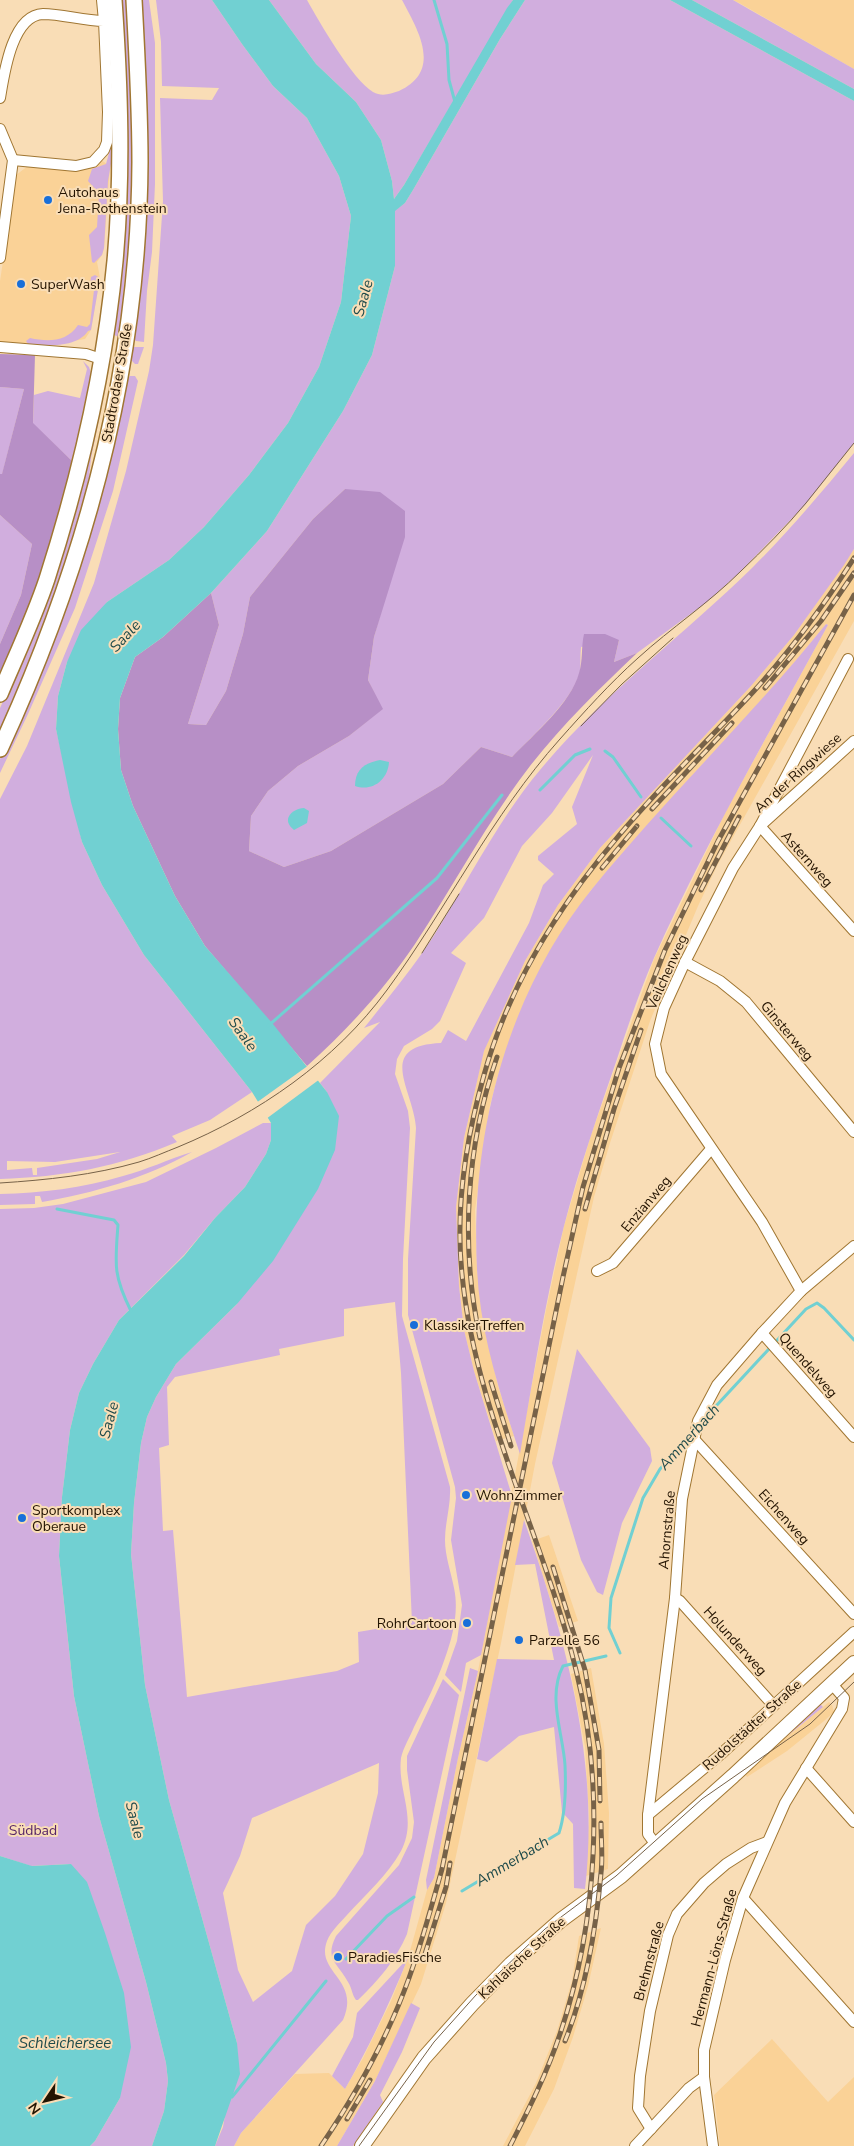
<svg xmlns="http://www.w3.org/2000/svg" width="854" height="2146" font-family="'Nunito Sans',sans-serif">
  <style>
    .built { fill: #fad297 }
    .green { fill: #d1aede; fill-rule: evenodd }
    .forest { fill: #b78fc6 }
    .water { fill: #71d0d2 }
    .pier { fill: #f9ddb6 }
    .lines { fill: none; stroke-linecap: round; stroke-linejoin: round }
    .stream { stroke: #71d0d2; stroke-width: 3 }
    .street-casing { stroke: #a07632; stroke-width: 12 }
    .secondary-casing { stroke: #a07632; stroke-width: 16 }
    .primary-casing { stroke: #a07632; stroke-width: 18 }
    .street { stroke: #fff; stroke-width: 10 }
    .secondary { stroke: #fff; stroke-width: 14 }
    .primary { stroke: #fff; stroke-width: 15 }
    .tram { stroke: #776248; stroke-width: 1 }
    .rail-casing { stroke: #776248; stroke-width: 5 }
    .rail { stroke: #f9ddb6; stroke-width: 3; stroke-dasharray: 9; stroke-linecap: butt }
    .poi-dot { fill: #186fd9; stroke: #f9ddb6; stroke-width: 2 }
    .labels { text-anchor: middle; dominant-baseline: central; stroke-width: 4; stroke-linejoin: round; paint-order: stroke }
    .poi-label { font-size: 14px; fill: #231300; stroke: #f9ddb6; text-anchor: start }
    .street-label { font-size: 14px; fill: #231300; stroke: #f9ddb6 }
    .park-label { font-size: 14px; fill: #572467; stroke: #f9ddb6 }
    .water-label { font-size: 15px; font-style: italic; fill: #1e4a4a; stroke: #f9ddb6 }
  </style>
  <rect width="100%" height="100%" fill="#f9ddb6"/>
  <g class="built">
    <polygon points="733,0 854,0 854,69 741,4"/>
    <polygon points="101,160 110,166 104,248 102,255 97,262 100,278 91,330 85,339 56,344 0,343 0,281 16,175 28,166"/>
    <polygon points="854,549 854,621 718,864 698,906 650,1021 610,1143 594,1197 535,1464 501,1643 446,1903 421,1984 375,2081 337,2146 234,2146 241,2133 295,2074 329,2073 345,2089 363,2058 391,2001 408,1958 427,1890 434,1878 458,1758 478,1671 546,1310 564,1226 591,1135 654,959 726,811 828,625 826,624 778,683 591,890 561,934 523,1006 499,1072 490,1105 475,1210 477,1269 485,1328 498,1386 514,1436 496,1441 474,1371 464,1330 459,1286 456,1207 464,1138 484,1050 525,961 558,905 600,848 751,686 794,635"/>
    <polygon points="549,1535 578,1621 559,1627 532,1541"/>
    <polygon points="591,1668 604,1744 609,1813 608,1869 586,1876 589,1815 585,1747 571,1674"/>
    <polygon points="829,1702 832,1705 834,1712 824,1721 787,1751 747,1777 741,1768 789,1735"/>
    <polygon points="601,1928 588,1986 573,2037 554,2089 525,2146 503,2146 536,2083 557,2031 572,1981 579,1936"/>
    <polygon points="772,2039 828,2102 854,2077 854,2146 720,2146 714,2095"/>
  </g>
  <g class="green">
    <path d="M 122,0 L 127,0 L 133,146 L 131,216 L 119,337 L 112,334 C 115,313 120,291 122,270 C 129,180 127,90 122,0 Z"/>
    <polygon points="141,0 149,0 155,43 155,184 152,252 147,291 144,342 136,341 133,338 146,181 145,75"/>
    <path d="M 156,0 L 212,0 L 242,44 L 273,86 L 307,118 L 339,176 L 351,216 L 341,302 L 319,367 L 288,423 L 249,475 L 204,527 L 169,560 L 107,602 L 67,662 L 58,696 L 56,729 L 82,842 L 102,885 L 144,955 L 252,1092 L 210,1120 L 172,1136 L 177,1142 C 118,1167 63,1177 0,1179 L 0,799 L 27,746 L 94,583 L 126,471 L 149,371 L 153,345 L 163,201 L 160,98 L 212,100 L 219,88 L 162,86 L 161,42 ZM 120,1152 L 97,1159 L 37,1168 L 37,1175 L 33,1175 L 32,1168 L 7,1170 L 7,1161 L 55,1162 Z"/>
    <path d="M 269,0 L 307,0 C 320,23 352,79 373,92 C 382,97 390,94 399,91 C 443,71 418,30 402,0 L 513,0 L 404,185 L 394,199 L 392,181 L 381,140 L 356,102 L 316,64 Z"/>
    <path d="M 525,0 L 670,0 L 854,101 L 854,443 L 805,505 L 740,572 L 707,602 L 637,653 L 614,662 L 619,640 L 581,647 C 580,655 581,664 580,671 C 575,698 531,737 512,757 L 481,747 L 443,784 L 331,851 L 284,867 L 249,851 L 251,816 L 268,791 L 298,766 L 349,736 L 382,709 L 368,680 L 374,637 L 388,588 L 345,489 L 313,519 L 250,597 L 243,634 L 226,691 L 206,725 L 188,724 L 219,625 L 211,593 L 267,531 L 343,411 L 372,355 L 395,266 L 394,211 L 405,203 L 413,190 L 500,39 Z"/>
    <polygon points="692,0 733,0 854,69 854,89"/>
    <polygon points="110,54 114,146 108,181 104,248 102,255 94,263 92,262 89,235 97,227 99,193 88,181 92,169 106,164 111,146"/>
    <path d="M 95,275 L 100,278 L 91,330 L 88,331 C 77,348 46,346 28,344 L 26,341 L 30,338 C 48,342 67,342 78,325 L 87,327 L 90,324 L 94,290 L 90,286 L 91,277 Z"/>
    <path d="M 131,347 L 144,347 L 138,364 L 135,364 C 129,359 129,354 131,347 Z"/>
    <polygon points="83,361 89,367 91,373 74,463 33,424 34,395 48,391 80,398 87,369"/>
    <polygon points="130,376 135,376 138,381 113,491 75,608 28,714 0,773 0,759 25,708 68,601 100,494 125,382"/>
    <polygon points="104,379 107,380 91,458 89,478 75,535 51,609 0,729 0,708 13,679"/>
    <polygon points="0,387 24,389 2,475 0,474"/>
    <path d="M 854,453 L 854,549 L 844,565 L 794,635 L 751,686 L 600,848 L 558,905 L 525,961 L 484,1051 L 464,1138 L 456,1207 L 459,1286 L 464,1330 L 474,1371 L 512,1496 L 481,1655 L 466,1663 L 461,1692 L 445,1675 L 457,1641 L 462,1605 L 451,1540 L 456,1498 L 455,1487 L 408,1315 L 408,1259 L 416,1128 C 414,1090 374,1046 441,1043 L 448,1030 L 466,1041 L 529,923 L 543,885 L 554,874 L 538,860 L 538,856 L 577,824 L 572,807 L 593,755 L 552,813 L 522,846 L 484,918 L 451,953 L 466,963 L 440,1021 L 432,1029 L 404,1046 L 397,1059 L 395,1074 L 408,1111 L 410,1128 L 403,1259 L 402,1316 L 450,1487 C 451,1505 445,1522 445,1540 C 445,1556 451,1572 454,1588 C 459,1611 453,1636 445,1658 C 437,1682 425,1705 414,1727 C 410,1737 403,1748 401,1758 C 397,1791 418,1818 401,1851 C 388,1875 365,1895 347,1915 C 340,1923 331,1931 327,1941 C 315,1973 361,1979 343,2020 L 241,2133 L 234,2146 L 215,2146 L 223,2127 L 237,2043 L 169,1800 L 145,1685 L 131,1554 L 134,1503 L 141,1443 L 147,1417 L 156,1397 L 176,1364 L 237,1304 L 327,1092 L 320,1083 L 380,1022 L 364,1028 C 388,998 412,969 433,937 C 468,881 498,820 540,770 C 603,694 683,636 753,567 C 789,531 822,492 854,453 ZM 395,1302 L 401,1373 L 412,1623 L 358,1632 L 359,1662 L 337,1671 L 187,1697 L 173,1530 L 163,1531 L 159,1448 L 169,1445 L 167,1387 L 175,1377 L 280,1355 L 279,1349 L 344,1336 L 344,1309 ZM 379,1763 L 378,1793 L 363,1854 L 335,1896 L 306,1925 L 292,1971 L 253,2002 L 238,1970 L 223,1893 L 240,1856 L 252,1818 Z"/>
    <polygon points="0,515 32,544 21,595 0,644"/>
    <path d="M 826,624 L 828,625 C 768,735 705,844 654,958 C 640,991 628,1025 617,1059 C 598,1114 579,1169 564,1226 C 545,1301 533,1378 520,1454 C 500,1394 480,1333 477,1269 C 470,1135 507,994 592,889 C 667,797 752,716 826,624 Z"/>
    <polygon points="263,1123 271,1123 271,1140 266,1154 245,1187 215,1218 184,1255 119,1320 93,1364 79,1393 70,1430 62,1497 59,1556 74,1696 99,1816 146,1982 166,2063 168,2081 164,2111 152,2146 90,2146 95,2141 120,2098 71,1864 31,1866 0,1856 0,1209 34,1208 63,1204 146,1182 216,1148"/>
    <path d="M 192,1152 C 146,1178 94,1193 42,1202 L 40,1196 L 35,1196 L 35,1204 L 0,1205 L 0,1194 C 42,1193 82,1188 123,1176 C 146,1170 169,1159 192,1152 Z"/>
    <polygon points="577,1349 650,1448 652,1461 622,1523 603,1595 597,1592 581,1560 552,1463"/>
    <path d="M 524,1520 C 566,1639 600,1762 585,1889 L 574,1888 L 573,1824 L 562,1812 L 554,1727 L 519,1736 L 487,1762 L 477,1759 L 497,1659 L 554,1660 L 535,1564 L 515,1565 Z"/>
    <polygon points="470,1668 478,1671 458,1758 434,1878 427,1890 426,1880"/>
    <path d="M 443,1679 L 459,1695 L 407,1934 C 396,1960 378,1981 358,2000 L 356,2000 C 352,1995 352,1988 348,1982 C 338,1963 324,1960 336,1936 L 399,1865 L 412,1838 L 414,1822 L 407,1770 L 407,1756 Z"/>
    <polygon points="819,1703 823,1707 781,1741 779,1739"/>
    <path d="M 408,1958 C 390,2003 369,2047 345,2089 L 332,2076 L 353,2037 L 357,2013 Z"/>
    <polygon points="411,2003 420,2008 402,2052 380,2095 383,2102 353,2146 337,2146 375,2081"/>
  </g>
  <g class="forest">
    <polygon points="0,354 35,355 33,423 74,463 27,618 0,677 0,644 21,595 32,544 0,515 0,474 2,474 24,389 0,387"/>
    <path d="M 345,489 L 380,492 L 405,511 L 405,537 L 374,637 L 368,680 L 383,709 L 349,736 L 298,766 L 268,791 L 251,816 L 249,851 L 284,867 L 331,851 L 443,784 L 481,747 L 512,757 C 534,734 571,703 579,673 C 583,661 581,647 584,634 L 605,634 L 619,640 L 614,662 L 637,653 C 599,689 562,725 530,766 C 487,822 454,885 415,944 C 384,990 347,1030 307,1066 L 205,946 L 175,896 L 133,806 L 121,770 L 118,729 L 120,698 L 135,657 L 163,637 L 211,593 L 219,625 L 188,724 L 206,725 L 226,691 L 243,634 L 250,597 L 313,519 Z"/>
  </g>
  <g class="water">
    <polygon points="212,0 269,0 316,64 356,102 381,140 392,181 394,199 404,185 507,8 513,0 525,0 500,39 413,190 405,203 395,211 395,266 372,355 343,411 267,531 211,593 163,637 135,657 120,698 118,729 121,770 133,806 175,896 205,946 273,1024 327,1092 339,1116 335,1150 318,1189 273,1261 237,1304 176,1364 156,1397 147,1417 141,1443 134,1503 131,1554 145,1685 169,1800 237,2043 240,2074 215,2146 152,2146 164,2111 168,2081 166,2063 146,1982 99,1816 74,1696 59,1556 62,1497 70,1430 79,1393 93,1364 119,1320 184,1256 215,1218 245,1187 266,1154 271,1140 271,1123 252,1092 144,955 102,885 82,842 71,802 56,729 58,696 67,662 81,630 107,602 169,560 204,527 249,475 288,423 319,367 341,302 351,216 339,176 307,118 273,86 242,44"/>
    <polygon points="670,0 692,0 854,89 854,101"/>
    <path d="M 380,760 L 389,762 C 388,780 372,792 355,786 C 355,769 365,763 380,760 Z"/>
    <path d="M 304,808 L 309,811 L 307,823 L 294,830 C 281,820 291,809 304,808 Z"/>
    <polygon points="0,1856 32,1866 71,1864 87,1882 105,1933 124,1993 131,2047 120,2098 95,2141 90,2146 0,2146"/>
  </g>
  <polygon class="pier" points="309,1065 320,1079 266,1119 256,1103"/>
  <g class="lines">
    <g class="stream">
      <polyline points="434,0 447,44 449,80 455,102"/>
      <polyline points="605,751 613,757 641,797"/>
      <polyline points="540,790 575,755 590,749"/>
      <polyline points="661,818 691,846"/>
      <polyline points="268,1026 437,878 502,795"/>
      <path d="M 57,1209 L 114,1220 L 118,1225 C 115,1264 113,1275 131,1311"/>
      <polyline points="704,1419 806,1309 817,1303 824,1308 854,1340"/>
      <polyline points="620,1653 609,1628 611,1598 643,1498 660,1469 692,1433"/>
      <path d="M 462,1891 L 559,1833 C 566,1812 566,1787 565,1765 C 563,1733 547,1697 563,1666 L 606,1656"/>
      <polyline points="346,1959 387,1916 414,1897"/>
      <polyline points="232,2097 326,1981"/>
    </g>
    <defs>
      <g id="street">
        <polyline points="102,0 104,21"/>
        <path d="M 0,98 C 4,74 12,15 43,14 C 63,14 83,21 104,21 L 108,112 L 107,142 L 104,150 L 93,162 L 76,166 L 13,160"/>
        <polyline points="0,129 13,160 0,258"/>
        <polyline points="0,347 86,354 101,359"/>
        <polyline points="854,741 760,826 854,931"/>
        <polyline points="685,962 720,981 746,1002 854,1132"/>
        <polyline points="597,1271 613,1263 711,1149"/>
        <polyline points="801,1291 762,1222 661,1074 655,1044 664,1008 685,962 733,868 760,826 848,659"/>
        <polyline points="762,1333 854,1437"/>
        <polyline points="694,1439 854,1614"/>
        <polyline points="675,1598 680,1601 773,1705"/>
        <polyline points="806,1768 854,1822"/>
        <polyline points="648,1815 721,1754 854,1632"/>
        <polyline points="656,1845 648,1834 648,1815 675,1598 682,1499 698,1421 717,1385 762,1333 801,1291 854,1246"/>
        <polyline points="743,1898 854,2022"/>
        <polyline points="651,2129 638,2108 640,2076 650,2011 668,1935 677,1914 704,1883 726,1864 751,1848 767,1842"/>
        <polyline points="635,2146 689,2088 704,2077"/>
        <polyline points="713,2146 704,2077 704,2050 725,1960 743,1898 785,1803 842,1709 844,1698 832,1684"/>
      </g>
      <polyline id="secondary" points="362,2146 424,2058 472,2004 511,1964 561,1920 621,1876 733,1776 854,1663"/>
      <g id="primary">
        <path d="M 0,694 C 16,656 34,618 47,579 C 80,476 105,369 115,261 C 123,174 120,87 114,0"/>
        <path d="M 0,749 C 85,565 139,366 140,162 C 140,108 137,54 134,0"/>
      </g>
    </defs>
    <use href="#street" class="street-casing"/>
    <use href="#secondary" class="secondary-casing"/>
    <use href="#primary" class="primary-casing"/>
    <use href="#street" class="street"/>
    <use href="#secondary" class="secondary"/>
    <use href="#primary" class="primary"/>
    <g class="tram">
      <polyline points="581,726 622,684 673,638"/>
      <polyline points="422,953 459,894"/>
      <path d="M 0,1183 C 47,1180 94,1175 139,1162 C 152,1158 165,1152 178,1147 C 258,1114 335,1061 387,990 C 447,908 492,815 560,739 C 585,711 610,683 638,658 C 671,628 709,603 741,571 C 763,550 786,527 806,503 C 822,483 838,463 854,443"/>
      <polyline points="359,2146 434,2042 476,1995 545,1929 616,1876 702,1799 810,1724 854,1682"/>
    </g>
    <defs>
      <g id="rail">
        <polyline points="765,688 821,621 854,573"/>
        <polyline points="652,809 732,723"/>
        <polyline points="602,868 637,826"/>
        <polyline points="701,890 739,817"/>
        <polyline points="585,1209 614,1109 641,1030"/>
        <path d="M 480,1338 C 460,1246 466,1146 497,1057"/>
        <polyline points="491,1382 511,1446"/>
        <polyline points="553,1567 585,1670 599,1750 600,1801"/>
        <polyline points="425,1954 446,1887 450,1863"/>
        <path d="M 565,2041 C 586,1989 596,1929 601,1873 C 603,1857 601,1839 601,1823"/>
        <polyline points="347,2119 370,2080"/>
        <path d="M 321,2146 C 356,2094 388,2037 409,1978 C 422,1942 432,1905 442,1869 L 563,1277 L 583,1187 L 619,1068 L 665,950 L 718,841 L 854,595"/>
        <path d="M 510,2146 C 529,2109 547,2073 560,2034 C 598,1921 605,1786 576,1670 C 544,1537 475,1412 462,1274 C 455,1207 466,1139 484,1075 C 508,988 558,907 616,839 C 659,787 708,741 754,691 C 791,650 824,605 854,558"/>
      </g>
    </defs>
    <use href="#rail" class="rail-casing"/>
    <use href="#rail" class="rail"/>
  </g>
  <g class="poi-dot">
    <circle cx="48" cy="200" r="5"/>
    <circle cx="21" cy="284" r="5"/>
    <circle cx="414" cy="1325" r="5"/>
    <circle cx="466" cy="1495" r="5"/>
    <circle cx="22" cy="1518" r="5"/>
    <circle cx="467" cy="1623" r="5"/>
    <circle cx="519" cy="1640" r="5"/>
    <circle cx="338" cy="1957" r="5"/>
  </g>
  <g class="labels">
    <g class="poi-label">
      <text x="58" y="192">Autohaus<tspan x="58" dy="16">Jena-Rothenstein</tspan></text>
      <text x="31" y="284">SuperWash</text>
      <text x="424" y="1325">KlassikerTreffen</text>
      <text x="476" y="1495">WohnZimmer</text>
      <text x="32" y="1510">Sportkomplex<tspan x="32" dy="16">Oberaue</tspan></text>
      <text x="457" y="1623" text-anchor="end">RohrCartoon</text>
      <text x="529" y="1640">Parzelle 56</text>
      <text x="348" y="1957">ParadiesFische</text>
    </g>
    <g class="street-label">
      <text transform="translate(117 383) rotate(-80)">Stadtrodaer Straße</text>
      <text transform="translate(798 773) rotate(-42)">An der Ringwiese</text>
      <text transform="translate(807 859) rotate(48)">Asternweg</text>
      <text transform="translate(667 972) rotate(-66)">Veilchenweg</text>
      <text transform="translate(787 1031) rotate(50)">Ginsterweg</text>
      <text transform="translate(646 1204) rotate(-50)">Enzianweg</text>
      <text transform="translate(808 1365) rotate(49)">Quendelweg</text>
      <text transform="translate(784 1517) rotate(48)">Eichenweg</text>
      <text transform="translate(667 1530) rotate(-85)">Ahornstraße</text>
      <text transform="translate(735 1641) rotate(48)">Holunderweg</text>
      <text transform="translate(752 1725) rotate(-42)">Rudolstädter Straße</text>
      <text transform="translate(522 1958) rotate(-43)">Kahlaische Straße</text>
      <text transform="translate(714 1958) rotate(-75)">Hermann-Löns-Straße</text>
      <text transform="translate(649 1961) rotate(-75)">Brehmstraße</text>
    </g>
    <g class="park-label">
      <text x="33" y="1830">Südbad</text>
    </g>
    <g class="water-label">
      <text transform="translate(363 298) rotate(-74)">Saale</text>
      <text transform="translate(125 636) rotate(-47)">Saale</text>
      <text transform="translate(243 1034) rotate(54)">Saale</text>
      <text transform="translate(109 1420) rotate(-75)">Saale</text>
      <text transform="translate(689 1437) rotate(-48)">Ammerbach</text>
      <text transform="translate(135 1820) rotate(76)">Saale</text>
      <text transform="translate(512 1861) rotate(-31)">Ammerbach</text>
      <text x="65" y="2043">Schleichersee</text>
    </g>
  </g>
  <g transform="translate(45 2101) rotate(235)" stroke="#f9ddb6" stroke-width="4" paint-order="stroke">
  <path d="M0-4L9 19L0 12L-9 19Z" fill="#231300"/>
  <text y="-8" font-size="14" font-weight="bold" text-anchor="middle" fill="#231300">N</text>
  </g>
</svg>
